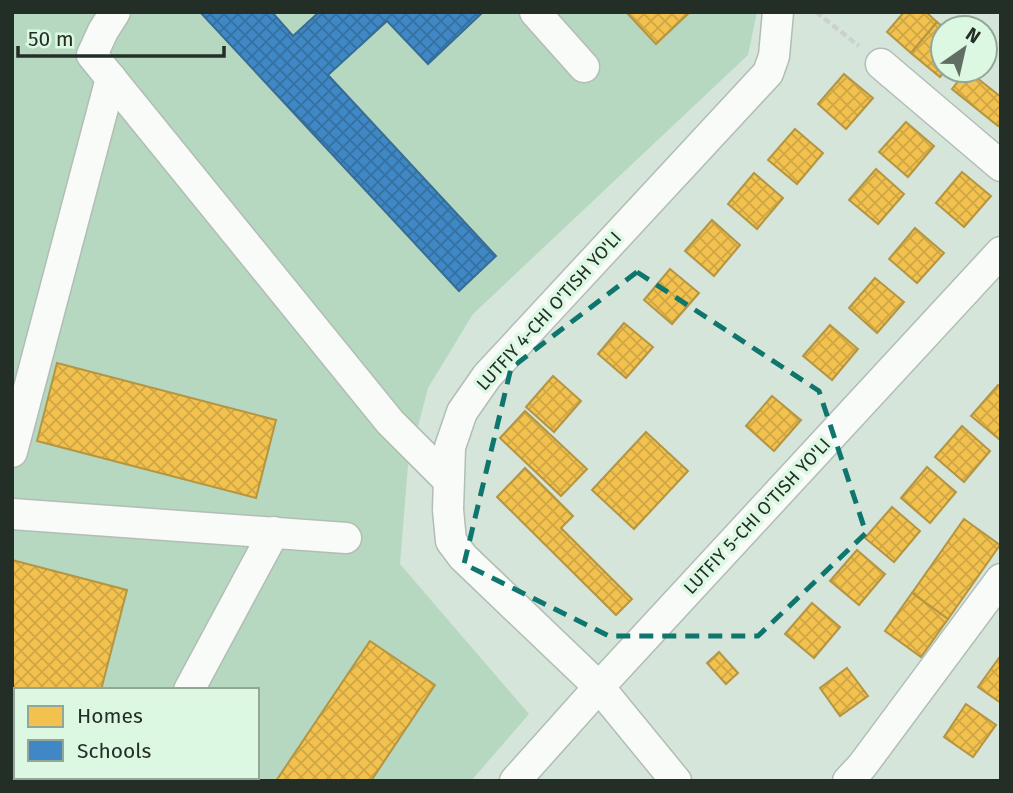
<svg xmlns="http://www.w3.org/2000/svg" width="1013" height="793" font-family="'Fira Sans',sans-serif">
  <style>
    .pitch { fill: #b7d8c0; fill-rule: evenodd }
    .homes { fill: url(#homes-cross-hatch); stroke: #b49542; stroke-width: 2 }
    .schools { fill: url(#schools-cross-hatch); stroke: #376d95; stroke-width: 2 }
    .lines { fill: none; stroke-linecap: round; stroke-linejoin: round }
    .minor-casing { stroke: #b1bdb5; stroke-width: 33 }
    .path { stroke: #cdd1ce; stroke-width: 4.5; stroke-dasharray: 7 3.5; stroke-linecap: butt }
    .minor { stroke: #f9fbf9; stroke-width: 30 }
    .marked { fill: none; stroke: #0f766e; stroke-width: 5; stroke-dasharray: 14 9; stroke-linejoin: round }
    .labels { text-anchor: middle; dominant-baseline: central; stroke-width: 7; stroke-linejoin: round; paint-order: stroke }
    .street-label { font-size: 18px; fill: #232e26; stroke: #dcf8e3 }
  </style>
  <defs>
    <pattern id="homes-cross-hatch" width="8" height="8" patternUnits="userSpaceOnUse" patternTransform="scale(1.75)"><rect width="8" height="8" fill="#f2c14e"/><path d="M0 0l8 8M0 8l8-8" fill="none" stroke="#cfa644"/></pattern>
    <pattern id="schools-cross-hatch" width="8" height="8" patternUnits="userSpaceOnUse" patternTransform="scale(1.75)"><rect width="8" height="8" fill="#3f88c5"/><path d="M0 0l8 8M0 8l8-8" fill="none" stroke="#3470a0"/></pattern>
  </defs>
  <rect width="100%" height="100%" fill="#d5e5da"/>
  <path class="pitch" d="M 12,12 L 757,12 L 748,55 L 473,314 L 428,388 L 408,465 L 400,564 L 529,714 L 471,781 L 12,781 ZM 16,690 L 257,690 L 257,777 L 16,777 Z"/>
  <g class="homes">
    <polygon points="626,12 690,12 656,44"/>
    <polygon points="904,12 926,12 937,22 911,53 887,32"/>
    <polygon points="937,22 944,28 943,70 946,70 940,77 911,53"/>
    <polygon points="967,70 1001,97 1001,122 998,126 952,89"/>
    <polygon points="844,74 873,98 846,129 818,104"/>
    <polygon points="906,122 934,146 908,177 879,152"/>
    <polygon points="795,129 823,153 797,184 768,160"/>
    <polygon points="876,169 904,194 878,224 849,200"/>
    <polygon points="962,172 991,196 964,227 936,203"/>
    <polygon points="754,173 783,198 757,229 728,204"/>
    <polygon points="712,220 740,245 714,276 685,251"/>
    <polygon points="915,228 944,253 917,283 889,259"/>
    <polygon points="670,269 699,293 672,324 644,300"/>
    <polygon points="875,278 904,302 877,333 849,308"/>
    <polygon points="624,323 653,347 626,378 598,354"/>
    <polygon points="830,325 858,349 832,380 803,356"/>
    <polygon points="57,363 276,420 256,498 37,441"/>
    <polygon points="553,376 581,401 554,432 526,407"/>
    <polygon points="998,385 1001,387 1000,440 971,416"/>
    <polygon points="772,396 801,420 774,451 746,426"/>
    <polygon points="525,411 587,469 561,496 500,438"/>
    <polygon points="962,426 990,451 964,482 935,457"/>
    <polygon points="646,432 688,471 634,529 592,490"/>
    <polygon points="927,467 956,492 930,523 901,498"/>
    <polygon points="525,468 573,516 561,528 632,599 616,615 497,497"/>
    <polygon points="892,507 920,531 894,562 865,538"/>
    <polygon points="964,519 1000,545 948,619 912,593"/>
    <polygon points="857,550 885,574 859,605 830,581"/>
    <polygon points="12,560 127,590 101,690 16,690 16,694 12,693"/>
    <polygon points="912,593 948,619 921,657 885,631"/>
    <polygon points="812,603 840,627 814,658 785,634"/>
    <polygon points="370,641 435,685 371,781 276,781"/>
    <polygon points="719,652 738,673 726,684 707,663"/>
    <polygon points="1001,655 1001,703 978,687"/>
    <polygon points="847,668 868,696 840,716 820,688"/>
    <polygon points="966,704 996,725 973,757 944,737"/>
    <polygon points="12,751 16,752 16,777 105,777 104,781 12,781"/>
  </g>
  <polygon class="schools" points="200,12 272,12 293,36 319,12 483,12 428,64 387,21 328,75 496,256 459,291"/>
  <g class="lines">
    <defs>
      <g id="minor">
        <polyline points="115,12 103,31 92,55 390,422 448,480"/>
        <polyline points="535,12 584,67"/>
        <polyline points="881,64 1001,166"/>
        <polyline points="12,452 111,78"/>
        <polyline points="12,514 346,538"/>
        <polyline points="189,690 274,532"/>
        <polyline points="139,781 141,777"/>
        <polyline points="515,781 599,687 1001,252"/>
        <polyline points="676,781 599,687 463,557 451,541 448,510 450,447 462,412 487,376 768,73 774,56 778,12"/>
        <polyline points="848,781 862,766 1001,579"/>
      </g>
    </defs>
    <use href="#minor" class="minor-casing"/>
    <polyline class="path" points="816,12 859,46"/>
    <use href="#minor" class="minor"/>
  </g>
  <path class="marked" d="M 637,272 L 819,391 L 866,533 L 758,636 L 609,636 L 464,564 L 511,368 Z"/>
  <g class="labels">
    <g class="street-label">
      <text transform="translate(549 311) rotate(-48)">LUTFIY 4-CHI O'TISH YO'LI</text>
      <text transform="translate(757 516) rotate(-47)">LUTFIY 5-CHI O'TISH YO'LI</text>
    </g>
  </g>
  <rect width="1013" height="793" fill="none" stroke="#232e26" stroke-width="28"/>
  <rect x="14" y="688" width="245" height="91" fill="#dcf8e3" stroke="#92a797" stroke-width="2"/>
  <rect x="28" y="706" width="35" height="21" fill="#f2c14e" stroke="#92a797" stroke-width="2"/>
  <text x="77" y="723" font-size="21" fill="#232e26">Homes</text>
  <rect x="28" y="740" width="35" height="21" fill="#3f88c5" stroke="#92a797" stroke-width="2"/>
  <text x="77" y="758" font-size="21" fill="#232e26">Schools</text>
  <g transform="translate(964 49) rotate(34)"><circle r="33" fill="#dcf8e3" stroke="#92a797" stroke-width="2"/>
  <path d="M0-5L12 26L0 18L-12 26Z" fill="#616e65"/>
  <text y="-10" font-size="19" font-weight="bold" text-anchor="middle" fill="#232e26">N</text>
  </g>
  <path d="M18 46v10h206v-10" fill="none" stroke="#232e26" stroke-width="3.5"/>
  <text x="28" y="46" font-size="21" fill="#232e26" stroke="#dcf8e3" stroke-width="5" paint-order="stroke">50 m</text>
</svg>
